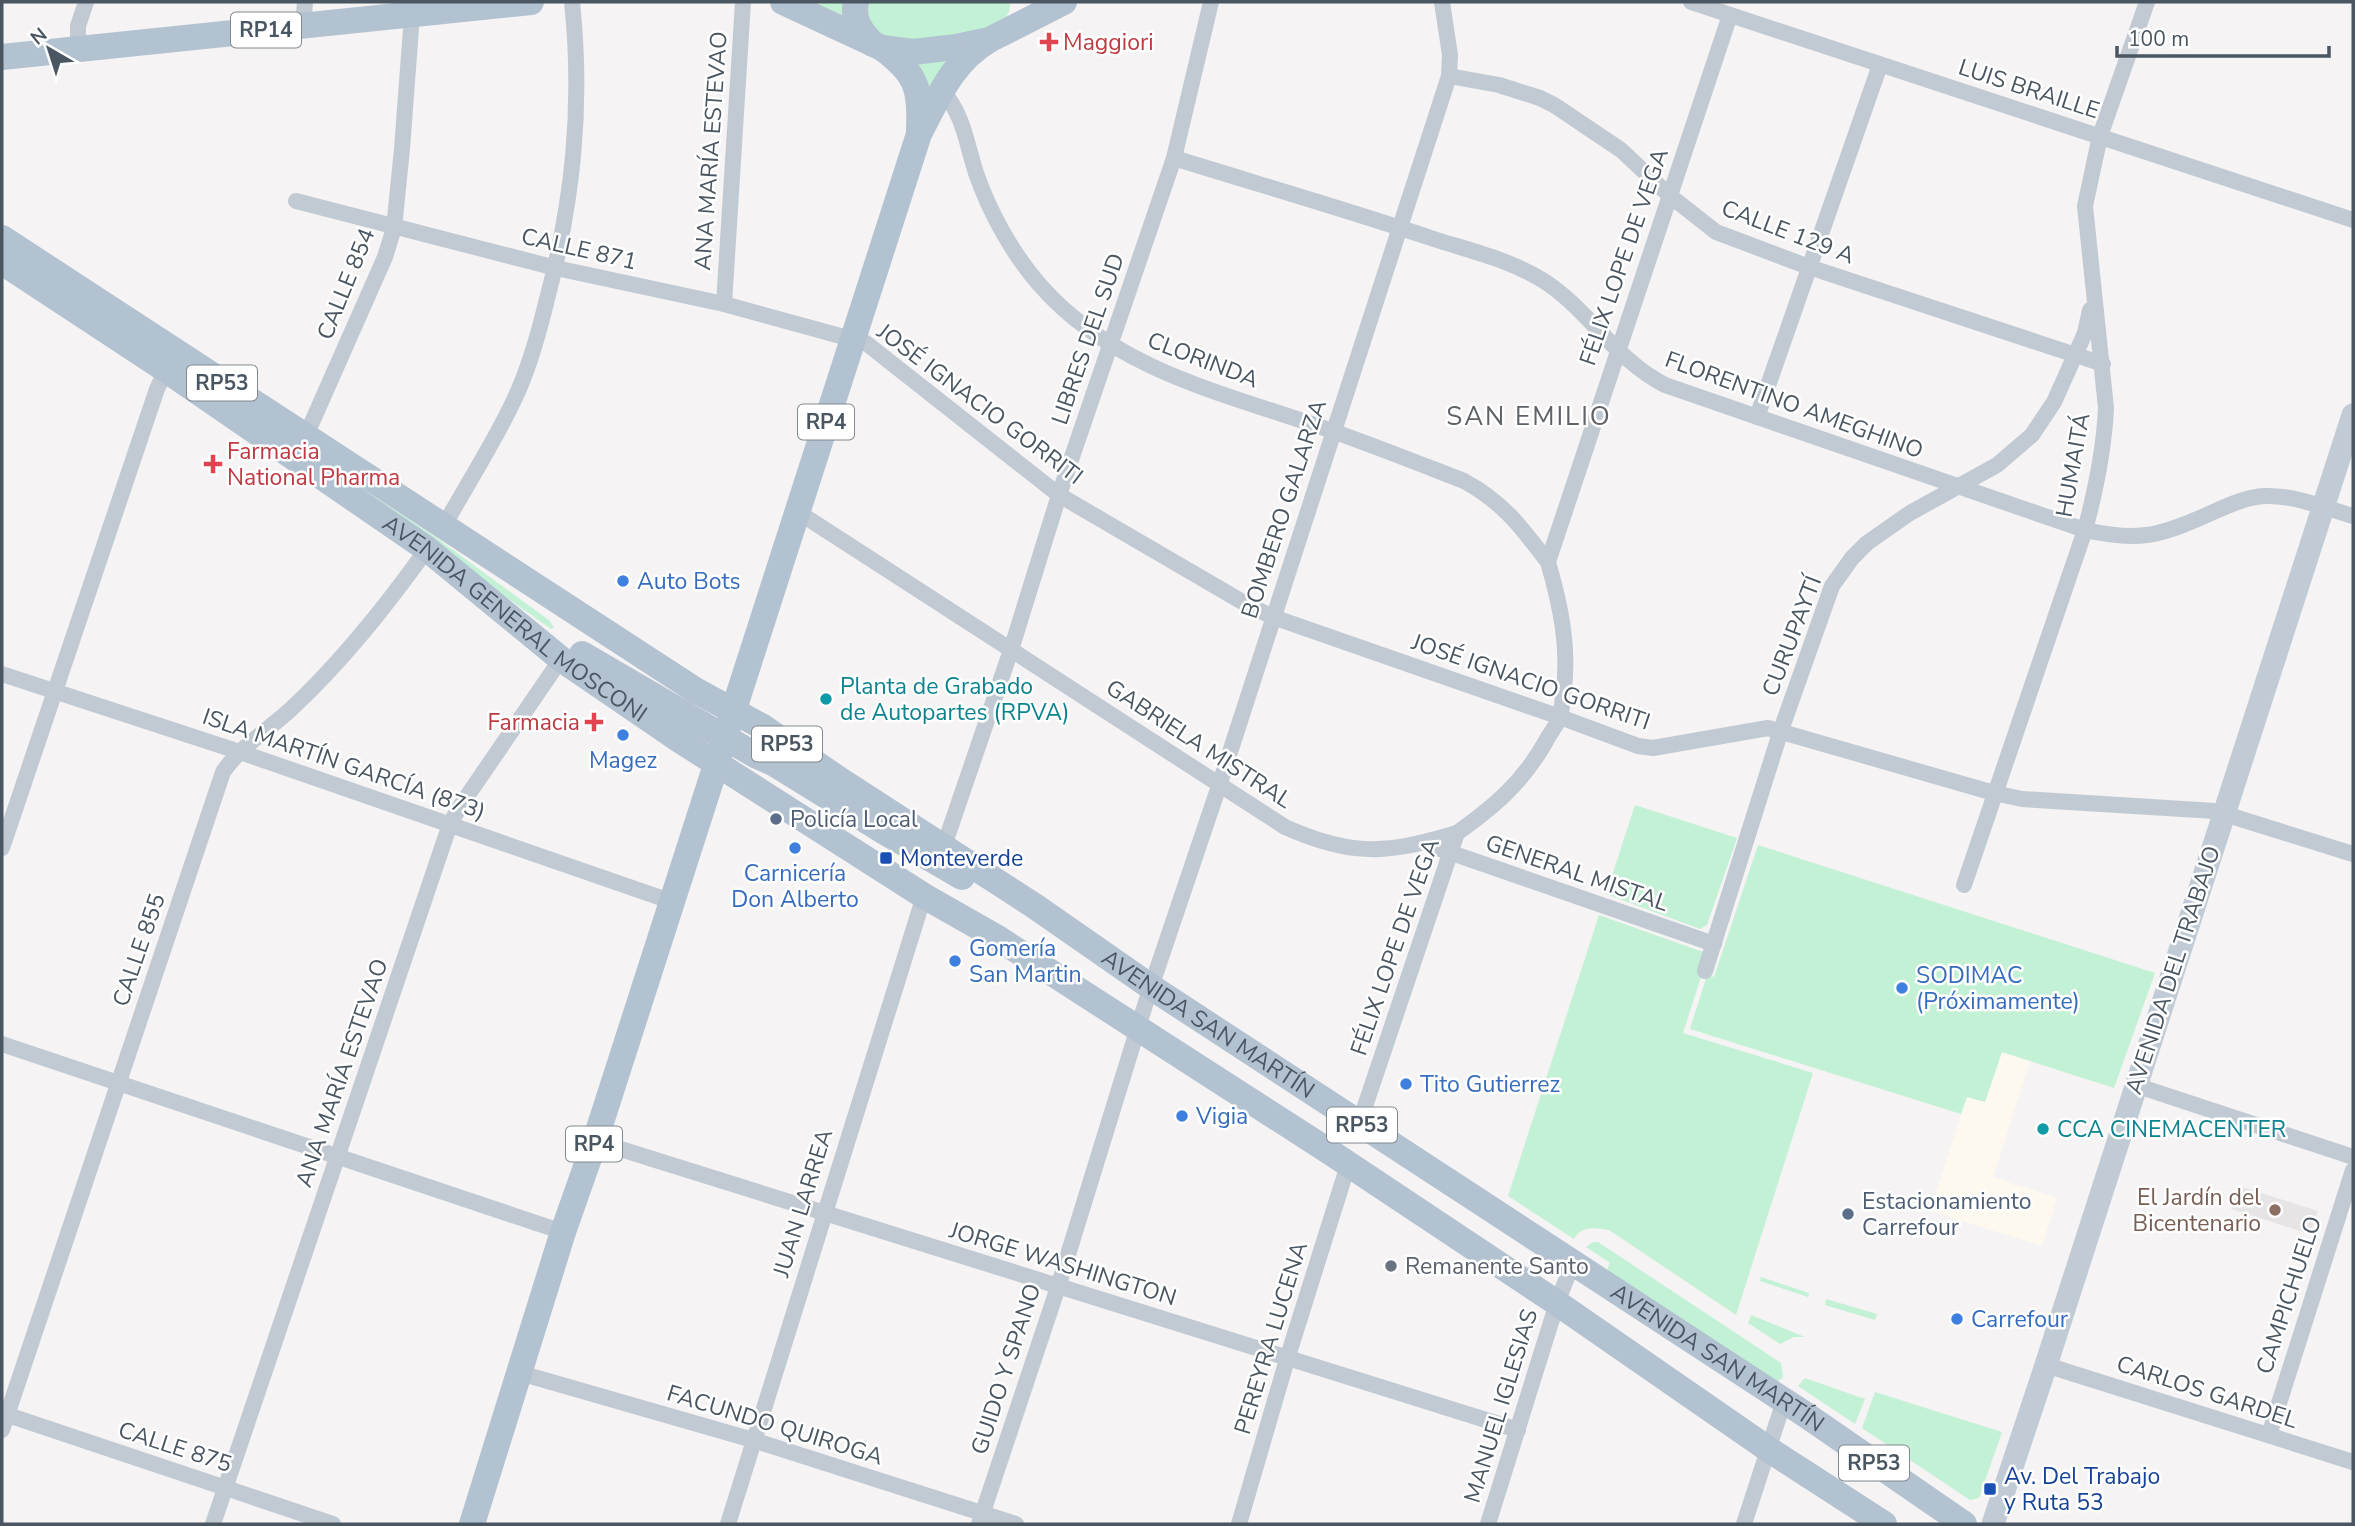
<svg xmlns="http://www.w3.org/2000/svg" width="2355" height="1526" font-family="'Nunito Sans',sans-serif">
  <style>
    .commercial { fill: #fdf9ef }
    .education { fill: #e6e4e5 }
    .green { fill: #c3f1d5 }
    .lines { fill: none; stroke-linecap: round; stroke-linejoin: round }
    .street { stroke: #c1cad2; stroke-width: 16 }
    .secondary { stroke: #c1cbd6; stroke-width: 23 }
    .primary { stroke: #b3c2d1; stroke-width: 26 }
    .health-dot { fill: #e0444e; stroke: #fff; stroke-width: 2.5 }
    .shop-dot { fill: #3f7fe0; stroke: #fff; stroke-width: 2.5 }
    .culture-dot { fill: #0f9aa8; stroke: #fff; stroke-width: 2.5 }
    .service-dot { fill: #5c6f8a; stroke: #fff; stroke-width: 2.5 }
    .transit-dot { fill: #1a4fb4; stroke: #fff; stroke-width: 2.5 }
    .education-dot { fill: #8d6e63; stroke: #fff; stroke-width: 2.5 }
    .worship-dot { fill: #6b7280; stroke: #fff; stroke-width: 2.5 }
    .labels { text-anchor: middle; dominant-baseline: central; stroke-width: 5; stroke-linejoin: round; paint-order: stroke }
    .shield { fill: #fff; stroke: #808990; stroke-width: 2 }
    .shield-label { font-size: 21px; font-weight: bold; fill: #4a5661 }
    .health-label { font-size: 23px; fill: #be3a42; stroke: #fff; text-anchor: start }
    .street-label { font-size: 23px; fill: #4a5661; stroke: #fff }
    .shop-label { font-size: 23px; fill: #366cbe; stroke: #fff; text-anchor: start }
    .culture-label { font-size: 23px; fill: #0d838f; stroke: #fff; text-anchor: start }
    .service-label { font-size: 23px; fill: #4e5e75; stroke: #fff; text-anchor: start }
    .transit-label { font-size: 23px; fill: #164399; stroke: #fff; text-anchor: start }
    .education-label { font-size: 23px; fill: #785e54; stroke: #fff; text-anchor: end }
    .worship-label { font-size: 23px; fill: #5b616d; stroke: #fff; text-anchor: start }
    .quarter-label { font-size: 26px; letter-spacing: 2px; fill: #5f6368; stroke: #fff }
  </style>
  <rect width="100%" height="100%" fill="#f5f3f3"/>
  <polygon class="commercial" points="2001,1052 2030,1061 1993,1177 2057,1198 2042,1246 1930,1211 1967,1096 1985,1102"/>
  <polygon class="education" points="2239,1186 2318,1211 2310,1234 2231,1209"/>
  <g class="green">
    <polygon points="806,2 850,2 851,19"/>
    <path d="M 865,2 L 1010,2 C 1011,12 1005,19 1000,26 L 919,45 L 874,37 Z"/>
    <polygon points="953,54 925,114 912,69 923,57"/>
    <polygon points="232,402 434,536 550,621 554,628 551,629"/>
    <polygon points="1635,805 1737,838 1707,925 1700,929 1606,894"/>
    <polygon points="1758,845 2155,973 2114,1088 2002,1052 1985,1102 1967,1097 1961,1114 1690,1029 1707,975 1714,977"/>
    <path d="M 1599,915 L 1703,952 L 1703,971 L 1683,1033 L 1813,1073 L 1736,1315 L 1609,1230 C 1595,1228 1582,1225 1574,1239 L 1508,1196 Z"/>
    <polygon points="1593,1242 1598,1242 1781,1363 1783,1377 1777,1382 1605,1275 1610,1263 1586,1247"/>
    <polygon points="1761,1277 1809,1293 1808,1297 1760,1281"/>
    <polygon points="1826,1299 1877,1314 1875,1320 1825,1305"/>
    <polygon points="1751,1315 1805,1337 1794,1337 1780,1344 1748,1323"/>
    <polygon points="1805,1378 1865,1399 1855,1424 1798,1386"/>
    <polygon points="1875,1392 2002,1432 1979,1498 1970,1500 1862,1428"/>
  </g>
  <g class="lines">
    <g class="street">
      <polyline points="1691,2 2353,220"/>
      <polyline points="303,26 305,2"/>
      <polyline points="78,49 78,26 86,2"/>
      <polyline points="1449,76 1499,85 1540,98 1554,105 1621,150 1669,195 1716,232 1809,267 2103,364"/>
      <path d="M 942,90 C 964,116 966,142 976,173 C 989,211 1012,253 1039,284 C 1111,367 1215,391 1315,425 C 1365,442 1415,462 1464,481 C 1503,502 1522,528 1548,562"/>
      <path d="M 1174,158 C 1261,185 1348,210 1434,239 C 1471,251 1511,260 1544,281 C 1589,310 1615,360 1665,385 L 2085,530 C 2139,542 2160,536 2209,514 C 2227,506 2245,497 2265,496 C 2294,495 2326,508 2353,516"/>
      <polyline points="296,201 556,268 724,304 866,343 1059,495 1246,604 1273,617 1560,717 1638,746 1653,748 1768,728 1994,793 2022,799 2215,811 2353,854"/>
      <polyline points="724,304 743,2"/>
      <polyline points="1757,417 1880,65"/>
      <polyline points="305,438 385,257 394,228 402,149 412,15"/>
      <path d="M 798,512 L 1285,827 C 1352,857 1388,854 1457,833"/>
      <path d="M 444,526 C 467,484 494,443 514,400 C 529,369 538,336 546,303 C 573,202 583,106 572,2"/>
      <polyline points="2,674 240,752 670,901"/>
      <polyline points="944,846 1011,650 1059,495 1174,158 1211,2"/>
      <polyline points="2,848 157,389 166,370"/>
      <polyline points="1440,849 1714,944"/>
      <path d="M 1964,885 L 2085,530 C 2096,489 2104,450 2106,408 L 2085,206 L 2100,136 L 2147,2"/>
      <polyline points="1705,971 1781,730 1832,586 1852,558 1867,543 1910,513 1997,465 2032,435 2054,402 2085,333 2090,310"/>
      <polyline points="2,1044 563,1232"/>
      <polyline points="2135,1085 2353,1157"/>
      <path d="M 1359,1124 L 1457,833 C 1495,806 1523,782 1546,741 C 1550,733 1557,725 1560,717 C 1562,711 1562,703 1563,696 C 1570,650 1561,607 1548,562 L 1730,15"/>
      <polyline points="595,1141 1518,1430"/>
      <polyline points="2046,1365 2353,1462"/>
      <polyline points="520,1373 753,1440 1016,1524"/>
      <polyline points="2,1413 333,1524"/>
      <path d="M 2,1430 L 223,772 C 240,747 268,730 290,710 C 342,662 386,606 427,549"/>
      <polyline points="2269,1435 2353,1170"/>
      <polyline points="213,1524 450,824 459,808 561,659"/>
      <polyline points="728,1524 924,896"/>
      <polyline points="979,1524 1058,1287 1146,1002 1219,786 1449,76 1450,55 1442,2"/>
      <polyline points="1239,1524 1288,1356 1348,1165"/>
      <polyline points="1488,1524 1557,1303 1573,1262"/>
      <polyline points="1744,1524 1784,1401"/>
    </g>
    <polyline class="secondary" points="1993,1524 2046,1365 2353,415"/>
    <g class="primary">
      <polyline points="783,2 882,48 913,52 956,47 989,40 1064,2"/>
      <path d="M 856,2 C 852,20 861,32 873,44"/>
      <path d="M 882,48 C 916,73 921,88 919,129"/>
      <polyline points="2,57 531,2"/>
      <path id="s1" d="M 2,238 L 589,621 L 695,690 L 763,727 L 840,780 L 1036,907 L 1151,987 L 1803,1413 L 1964,1524"/>
      <path id="s2" d="M 2,262 L 166,370 L 427,549 L 561,659 L 678,739 L 924,896 L 996,937 L 1330,1152 L 1557,1303 L 1768,1449 L 1884,1524"/>
      <polyline points="582,654 755,755 773,763 883,831 962,877"/>
      <path d="M 472,1524 L 563,1232 L 595,1141 L 919,134 C 938,98 952,62 989,40"/>
    </g>
  </g>
  <g class="health-dot">
    <path d="M1045.5 31.5h7v7h7v7h-7v7h-7v-7h-7v-7h7z"/>
    <path d="M209.5 453.5h7v7h7v7h-7v7h-7v-7h-7v-7h7z"/>
    <path d="M590.5 711.5h7v7h7v7h-7v7h-7v-7h-7v-7h7z"/>
  </g>
  <g class="shop-dot">
    <circle cx="623" cy="581" r="7"/>
    <circle cx="623" cy="735" r="7"/>
    <circle cx="795" cy="848" r="7"/>
    <circle cx="955" cy="961" r="7"/>
    <circle cx="1902" cy="988" r="7"/>
    <circle cx="1406" cy="1084" r="7"/>
    <circle cx="1182" cy="1116" r="7"/>
    <circle cx="1957" cy="1319" r="7"/>
  </g>
  <g class="culture-dot">
    <circle cx="826" cy="699" r="7"/>
    <circle cx="2043" cy="1129" r="7"/>
  </g>
  <g class="service-dot">
    <circle cx="776" cy="819" r="7"/>
    <circle cx="1848" cy="1214" r="7"/>
  </g>
  <g class="transit-dot">
    <rect x="879" y="851" width="14" height="14" rx="3.5"/>
    <rect x="1983" y="1482" width="14" height="14" rx="3.5"/>
  </g>
  <circle class="education-dot" cx="2275" cy="1210" r="7"/>
  <circle class="worship-dot" cx="1391" cy="1266" r="7"/>
  <g class="labels">
    <g class="shield">
      <rect x="231" y="12.5" width="70" height="35" rx="5"/>
      <rect x="187" y="365.5" width="70" height="35" rx="5"/>
      <rect x="798" y="404.5" width="56" height="35" rx="5"/>
      <rect x="752" y="726.5" width="70" height="35" rx="5"/>
      <rect x="1327" y="1107.5" width="70" height="35" rx="5"/>
      <rect x="566" y="1126.5" width="56" height="35" rx="5"/>
      <rect x="1839" y="1445.5" width="70" height="35" rx="5"/>
    </g>
    <g class="shield-label">
      <text x="266" y="30">RP14</text>
      <text x="222" y="383">RP53</text>
      <text x="826" y="422">RP4</text>
      <text x="787" y="744">RP53</text>
      <text x="1362" y="1125">RP53</text>
      <text x="594" y="1144">RP4</text>
      <text x="1874" y="1463">RP53</text>
    </g>
    <g class="health-label">
      <text x="1063" y="42">Maggiori</text>
      <text x="227" y="451">Farmacia<tspan x="227" dy="26">National Pharma</tspan></text>
      <text x="580" y="722" text-anchor="end">Farmacia</text>
    </g>
    <g class="street-label">
      <text transform="translate(2029 89) rotate(18)">LUIS BRAILLE</text>
      <text transform="translate(711 151) rotate(-86)">ANA MARÍA ESTEVAO</text>
      <text transform="translate(1788 232) rotate(21)">CALLE 129 A</text>
      <text transform="translate(579 249) rotate(13)">CALLE 871</text>
      <text transform="translate(1624 257) rotate(-71)">FÉLIX LOPE DE VEGA</text>
      <text transform="translate(346 284) rotate(-68)">CALLE 854</text>
      <text transform="translate(1088 339) rotate(-71)">LIBRES DEL SUD</text>
      <text transform="translate(1203 360) rotate(21)">CLORINDA</text>
      <text transform="translate(980 404) rotate(37)">JOSÉ IGNACIO GORRITI</text>
      <text transform="translate(1794 405) rotate(20)">FLORENTINO AMEGHINO</text>
      <text transform="translate(2073 465) rotate(-80)">HUMAITÁ</text>
      <text transform="translate(1284 509) rotate(-72)">BOMBERO GALARZA</text>
      <text stroke="none"><textPath href="#s2" startOffset="625">AVENIDA GENERAL MOSCONI</textPath></text>
      <text transform="translate(1792 636) rotate(-69)">CURUPAYTÍ</text>
      <text transform="translate(1531 682) rotate(19)">JOSÉ IGNACIO GORRITI</text>
      <text transform="translate(1199 744) rotate(33)">GABRIELA MISTRAL</text>
      <text transform="translate(344 764) rotate(19)">ISLA MARTÍN GARCÍA (873)</text>
      <text transform="translate(1577 873) rotate(19)">GENERAL MISTAL</text>
      <text transform="translate(1395 947) rotate(-71)">FÉLIX LOPE DE VEGA</text>
      <text transform="translate(139 950) rotate(-71)">CALLE 855</text>
      <text transform="translate(2173 970) rotate(-72)">AVENIDA DEL TRABAJO</text>
      <text stroke="none"><textPath href="#s1" startOffset="1440">AVENIDA SAN MARTÍN</textPath></text>
      <text transform="translate(342 1073) rotate(-71)">ANA MARÍA ESTEVAO</text>
      <text transform="translate(803 1203) rotate(-73)">JUAN LARREA</text>
      <text transform="translate(1063 1264) rotate(17)">JORGE WASHINGTON</text>
      <text transform="translate(2289 1295) rotate(-72)">CAMPICHUELO</text>
      <text transform="translate(1271 1338) rotate(-73)">PEREYRA LUCENA</text>
      <text stroke="none"><textPath href="#s1" startOffset="2049">AVENIDA SAN MARTÍN</textPath></text>
      <text transform="translate(1006 1369) rotate(-72)">GUIDO Y SPANO</text>
      <text transform="translate(2207 1392) rotate(18)">CARLOS GARDEL</text>
      <text transform="translate(1501 1406) rotate(-73)">MANUEL IGLESIAS</text>
      <text transform="translate(775 1425) rotate(17)">FACUNDO QUIROGA</text>
      <text transform="translate(175 1447) rotate(18)">CALLE 875</text>
    </g>
    <g class="shop-label">
      <text x="637" y="581">Auto Bots</text>
      <text x="623" y="760" text-anchor="middle">Magez</text>
      <text x="795" y="873" text-anchor="middle">Carnicería<tspan x="795" dy="26">Don Alberto</tspan></text>
      <text x="969" y="948">Gomería<tspan x="969" dy="26">San Martin</tspan></text>
      <text x="1916" y="975">SODIMAC<tspan x="1916" dy="26">(Próximamente)</tspan></text>
      <text x="1420" y="1084">Tito Gutierrez</text>
      <text x="1196" y="1116">Vigia</text>
      <text x="1971" y="1319">Carrefour</text>
    </g>
    <g class="culture-label">
      <text x="840" y="686">Planta de Grabado<tspan x="840" dy="26">de Autopartes (RPVA)</tspan></text>
      <text x="2057" y="1129">CCA CINEMACENTER</text>
    </g>
    <g class="service-label">
      <text x="790" y="819">Policía Local</text>
      <text x="1862" y="1201">Estacionamiento<tspan x="1862" dy="26">Carrefour</tspan></text>
    </g>
    <g class="transit-label">
      <text x="900" y="858">Monteverde</text>
      <text x="2004" y="1476">Av. Del Trabajo<tspan x="2004" dy="26">y Ruta 53</tspan></text>
    </g>
    <g class="education-label">
      <text x="2261" y="1197">El Jardín del<tspan x="2261" dy="26">Bicentenario</tspan></text>
    </g>
    <g class="worship-label">
      <text x="1405" y="1266">Remanente Santo</text>
    </g>
    <g class="quarter-label">
      <text x="1529" y="416">SAN EMILIO</text>
    </g>
  </g>
  <rect width="2355" height="1526" fill="none" stroke="#4a5661" stroke-width="7"/>
  <g transform="translate(49 49) rotate(321)" stroke="#ffffff" stroke-width="5" paint-order="stroke">
  <path d="M0-5L12 26L0 18L-12 26Z" fill="#4a5661"/>
  <text y="-10" font-size="19" font-weight="bold" text-anchor="middle" fill="#4a5661">N</text>
  </g>
  <path d="M2117 46v10h212v-10" fill="none" stroke="#4a5661" stroke-width="3.5"/>
  <text x="2128" y="46" font-size="21" fill="#4a5661" stroke="#ffffff" stroke-width="5" paint-order="stroke">100 m</text>
</svg>
